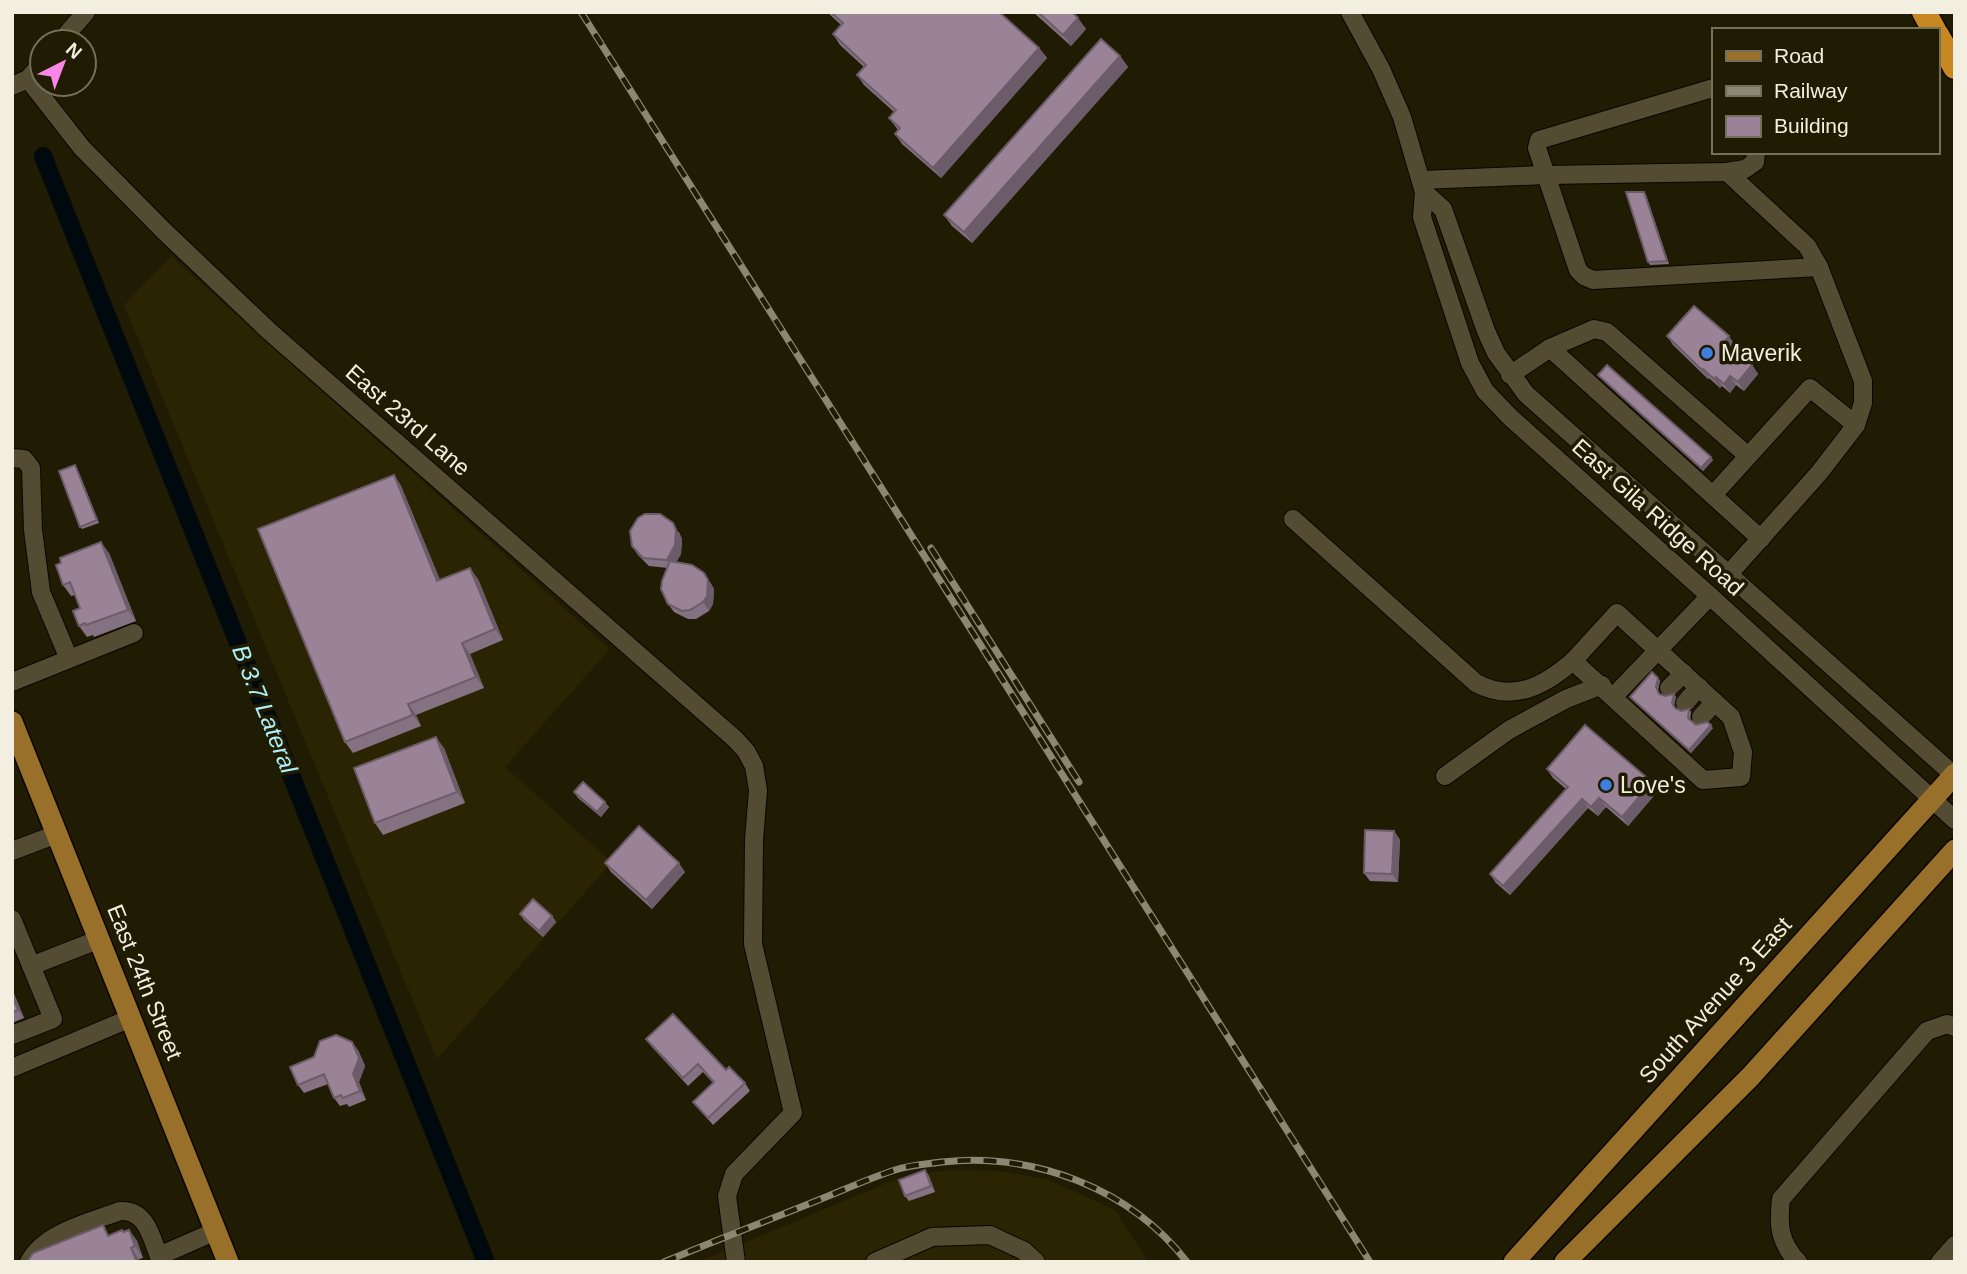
<svg xmlns="http://www.w3.org/2000/svg" width="1967" height="1274" font-family="Helvetica,sans-serif">
  <style>
    .built { fill: #2b2403 }
    .lines { fill: none; stroke-linecap: round; stroke-linejoin: round }
    .canal { stroke: #00090d; stroke-width: 18 }
    .minor-casing { stroke: #0a0500; stroke-width: 20 }
    .major-casing { stroke: #0a0500; stroke-width: 24 }
    .highway-casing { stroke: #0a0500; stroke-width: 27 }
    .minor { stroke: #534c33; stroke-width: 18 }
    .major { stroke: #997029; stroke-width: 21 }
    .highway { stroke: #c78822; stroke-width: 24 }
    .rail-casing { stroke: #8b8773; stroke-width: 7 }
    .rail { stroke: #201b03; stroke-width: 4.5; stroke-dasharray: 13; stroke-linecap: butt }
    .wall { fill: #847182 }
    .shaded-wall { fill: #6c5c6a }
    .building { fill: #9a8397; stroke: #6c5c6a; stroke-width: 2 }
    .shop-dot { fill: #3f7fe0; stroke: #201b03; stroke-width: 2.5 }
    .labels { text-anchor: middle; dominant-baseline: central; stroke-width: 7; stroke-linejoin: round; paint-order: stroke }
    .poi-label { font-size: 23px; fill: #f2efe0; stroke: #201b03; text-anchor: start }
    .street-label { font-size: 23px; fill: #f2efe0; stroke: #201b03 }
    .water-label { font-size: 24px; font-style: italic; fill: #aef0fa; stroke: #201b03 }
  </style>
  <rect width="100%" height="100%" fill="#201b03"/>
  <g class="built">
    <polygon points="171,256 610,649 505,767 612,862 437,1059 124,305"/>
    <polygon points="948,1170 1002,1171 1048,1180 1089,1198 1115,1210 1148,1262 698,1262 899,1178"/>
  </g>
  <g class="lines">
    <polyline class="canal" points="43,156 486,1262"/>
    <defs>
      <g id="minor">
        <polyline points="1350,12 1381,69 1402,117 1424,192 1422,217 1470,363 1485,391 1511,418 1710,596 1955,820"/>
        <polyline points="60,42 86,12"/>
        <polyline points="28,79 82,148 164,231 269,331 735,739 746,751 754,766 758,790 754,840 753,944 793,1113 734,1174 727,1196 736,1262"/>
        <polyline points="12,86 28,79 42,63"/>
        <polyline points="1713,88 1539,140 1537,148 1578,270 1584,276 1593,280 1819,267"/>
        <polyline points="1727,172 1745,169 1755,162 1756,152"/>
        <polyline points="1421,180 1546,175 1727,172 1807,246 1819,267 1863,381 1863,403 1856,425 1819,473 1728,575"/>
        <polyline points="1424,192 1443,209 1486,331 1496,353 1526,394 1955,776"/>
        <polyline points="1550,348 1594,329 1607,332 1748,456"/>
        <polyline points="1510,375 1550,348 1761,539"/>
        <polyline points="12,458 24,459 31,468 33,530 41,592 69,659"/>
        <polyline points="1713,495 1810,388 1856,425"/>
        <path d="M 1293,519 L 1476,683 C 1513,703 1544,686 1573,661"/>
        <polygon points="1617,613 1731,717 1743,752 1741,777 1703,780 1573,661"/>
        <polyline points="12,682 134,633"/>
        <polyline points="1669,688 1684,673"/>
        <polyline points="1614,696 1710,596"/>
        <polyline points="1685,703 1699,687"/>
        <polyline points="1701,717 1715,702"/>
        <polyline points="1445,776 1509,730 1566,699 1602,685"/>
        <polyline points="12,851 57,834"/>
        <polyline points="12,919 53,1019 12,1035"/>
        <polyline points="31,966 100,939"/>
        <polyline points="12,1068 131,1018"/>
        <polyline points="159,1256 216,1231"/>
        <path d="M 29,1262 C 45,1232 91,1222 120,1211 C 148,1209 152,1241 161,1262"/>
        <polyline points="875,1262 932,1237 990,1235 1024,1251 1036,1262"/>
        <path d="M 1798,1262 C 1779,1242 1778,1225 1781,1199 L 1927,1031 L 1947,1024 L 1955,1027"/>
        <polyline points="1940,1262 1955,1245"/>
      </g>
      <g id="major">
        <polyline points="12,722 228,1262"/>
        <polyline points="1514,1262 1955,774"/>
        <polyline points="1565,1262 1751,1076 1955,850"/>
      </g>
      <g id="highway">
        <polyline points="1924,12 1934,30"/>
        <polyline points="1937,35 1955,67"/>
      </g>
    </defs>
    <use href="#minor" class="minor-casing"/>
    <use href="#major" class="major-casing"/>
    <use href="#highway" class="highway-casing"/>
    <use href="#minor" class="minor"/>
    <use href="#major" class="major"/>
    <use href="#highway" class="highway"/>
    <defs>
      <g id="rail">
        <polyline points="581,12 1370,1262"/>
        <polyline points="931,548 1079,782"/>
        <path d="M 664,1262 C 716,1240 769,1220 821,1199 C 846,1189 870,1178 895,1170 C 910,1165 927,1164 942,1162 C 1033,1152 1130,1188 1187,1262"/>
      </g>
    </defs>
    <use href="#rail" class="rail-casing"/>
    <use href="#rail" class="rail"/>
  </g>
  <g class="wall">
    <polygon points="827,12 999,12 1039,48 1047,58 941,178 902,144 895,134 898,130 889,118 894,112 864,85 857,75 864,67 840,45 833,34 841,25"/>
    <polygon points="1033,12 1072,12 1086,29 1071,46"/>
    <polygon points="1120,56 1128,67 972,243 952,226 944,215"/>
    <polygon points="1646,195 1669,264 1650,265 1648,262"/>
    <polygon points="1667,336 1735,345 1732,348 1752,365 1758,374 1744,391 1736,385 1730,393 1722,386 1720,388 1709,378 1708,379 1673,345"/>
    <polygon points="1598,375 1713,460 1703,471"/>
    <polygon points="77,468 99,523 82,529 80,527"/>
    <polygon points="394,475 401,486 440,580 478,579 503,640 470,654 484,688 416,715 421,726 353,753 345,742"/>
    <polygon points="679,532 682,539 681,554 676,562 710,582 714,589 713,604 709,611 696,619 688,619 674,612 668,604 668,568 649,566 638,555 632,546"/>
    <polygon points="109,553 136,621 94,637 93,635 87,637 79,626 80,608 75,595 71,596 63,585"/>
    <polygon points="1658,678 1660,681 1658,690 1660,694 1665,696 1674,694 1676,697 1674,706 1676,708 1681,711 1689,709 1691,712 1690,720 1696,725 1713,728 1691,753 1630,697"/>
    <polygon points="444,748 465,803 383,835 375,823"/>
    <polygon points="1547,769 1658,791 1628,826 1606,807 1598,816 1588,808 1510,895 1496,883 1490,874 1566,789 1553,778"/>
    <polygon points="574,792 609,807 601,817 578,798"/>
    <polygon points="1394,831 1400,840 1398,882 1370,881 1364,873"/>
    <polygon points="605,863 685,872 652,909 611,872"/>
    <polygon points="520,914 552,916 556,922 543,937 524,920"/>
    <polygon points="12,989 24,1018 12,1023"/>
    <polygon points="646,1039 726,1070 745,1083 750,1091 713,1125 693,1102 713,1083 703,1072 688,1086 651,1046"/>
    <polygon points="358,1050 365,1066 359,1082 366,1100 349,1107 347,1104 340,1106 334,1098 328,1084 304,1093 298,1085"/>
    <polygon points="925,1170 929,1176 935,1192 909,1201 905,1196"/>
    <polygon points="129,1230 137,1241 143,1258 139,1259 140,1262 30,1262 110,1235"/>
  </g>
  <g class="shaded-wall">
    <polygon points="1078,18 1086,29 1071,46 1063,35"/>
    <polygon points="1039,48 1047,58 941,178 933,168"/>
    <polygon points="1120,56 1128,67 972,243 964,232"/>
    <polygon points="1644,192 1646,195 1669,264 1667,261"/>
    <polygon points="1729,336 1735,345 1731,350 1725,341"/>
    <polygon points="1752,365 1758,374 1744,391 1738,382"/>
    <polygon points="1703,369 1709,378 1708,379 1702,370"/>
    <polygon points="1730,376 1736,385 1730,393 1724,384"/>
    <polygon points="1716,377 1722,386 1720,388 1714,379"/>
    <polygon points="1711,457 1713,460 1703,471 1701,468"/>
    <polygon points="75,465 77,468 99,523 97,520"/>
    <polygon points="394,475 401,486 445,592 437,581"/>
    <polygon points="673,523 682,539 681,554 673,568 667,560"/>
    <polygon points="101,542 109,553 136,621 128,610"/>
    <polygon points="470,568 478,579 503,640 495,629"/>
    <polygon points="704,573 714,589 713,604 709,611 703,602"/>
    <polygon points="462,643 470,654 484,688 476,677"/>
    <polygon points="1658,678 1660,681 1658,690 1656,687"/>
    <polygon points="1674,694 1676,697 1674,706 1672,703"/>
    <polygon points="408,704 416,715 421,726 413,715"/>
    <polygon points="1711,725 1713,728 1691,753 1689,750"/>
    <polygon points="436,737 444,748 465,803 457,792"/>
    <polygon points="1652,782 1658,791 1628,826 1622,817"/>
    <polygon points="1599,798 1606,807 1598,816 1591,807"/>
    <polygon points="1582,799 1588,808 1510,895 1503,886"/>
    <polygon points="605,802 609,807 601,817 597,812"/>
    <polygon points="1394,831 1400,840 1398,882 1392,874"/>
    <polygon points="679,863 685,872 652,909 646,900"/>
    <polygon points="552,916 556,922 543,937 539,931"/>
    <polygon points="12,989 24,1018 18,1010 12,995"/>
    <polygon points="352,1042 358,1050 365,1066 359,1082 366,1100 360,1091 353,1074"/>
    <polygon points="925,1170 929,1176 935,1192 931,1186"/>
    <polygon points="129,1230 137,1241 143,1258 135,1246"/>
    <polygon points="131,1248 139,1259 140,1262 137,1262"/>
  </g>
  <g class="building">
    <polygon points="831,12 999,12 1039,48 933,168 895,134 900,128 889,118 896,110 857,75 866,65 833,34 843,23"/>
    <polygon points="1038,12 1072,12 1078,18 1063,35"/>
    <polygon points="1101,39 1120,56 964,232 944,215"/>
    <polygon points="1626,192 1644,192 1667,261 1648,262"/>
    <polygon points="1694,306 1729,336 1725,341 1752,365 1738,382 1730,376 1724,384 1716,377 1714,379 1703,369 1702,370 1667,336"/>
    <polygon points="1607,365 1711,457 1701,468 1598,375"/>
    <polygon points="75,465 97,520 80,527 59,471"/>
    <polygon points="394,475 437,581 470,568 495,629 462,643 476,677 408,704 413,715 345,742 258,529"/>
    <polygon points="645,514 660,514 673,523 676,530 675,545 667,560 643,558 632,546 630,531 638,518"/>
    <polygon points="101,542 128,610 86,625 85,623 79,626 73,611 80,608 70,582 63,585 56,565 61,563 60,558"/>
    <polygon points="670,561 692,565 704,573 708,580 707,596 703,602 690,610 682,611 668,604 661,589 662,581"/>
    <polygon points="1652,672 1658,678 1656,687 1659,694 1665,696 1674,694 1672,703 1675,708 1681,711 1689,709 1688,718 1696,725 1707,722 1711,725 1689,750 1630,697"/>
    <polygon points="1585,725 1652,782 1622,817 1599,798 1591,807 1582,799 1503,886 1490,874 1568,787 1547,769"/>
    <polygon points="436,737 457,792 375,823 354,768"/>
    <polygon points="583,782 605,802 597,812 574,792"/>
    <polygon points="639,826 679,863 646,900 605,863"/>
    <polygon points="1365,830 1394,831 1392,874 1364,873"/>
    <polygon points="533,899 552,916 539,931 520,914"/>
    <polygon points="12,995 18,1010 12,1013"/>
    <polygon points="673,1014 726,1070 729,1067 745,1083 708,1118 693,1102 714,1082 698,1064 683,1078 646,1039"/>
    <polygon points="336,1035 352,1042 359,1058 353,1074 360,1091 343,1098 341,1095 334,1098 324,1074 298,1085 290,1067 314,1057 320,1041"/>
    <polygon points="925,1170 931,1186 905,1196 899,1180"/>
    <polygon points="103,1225 108,1236 122,1230 123,1232 129,1230 135,1246 131,1248 137,1262 30,1262 29,1259 33,1253"/>
  </g>
  <g class="shop-dot">
    <circle cx="1707" cy="353" r="7"/>
    <circle cx="1606" cy="785" r="7"/>
  </g>
  <g class="labels">
    <g class="poi-label">
      <text x="1721" y="353">Maverik</text>
      <text x="1620" y="785">Love's</text>
    </g>
    <g class="street-label">
      <text transform="translate(408 420) rotate(41)">East 23rd Lane</text>
      <text transform="translate(1658 517) rotate(42)">East Gila Ridge Road</text>
      <text transform="translate(145 982) rotate(68)">East 24th Street</text>
      <text transform="translate(1715 1000) rotate(-48)">South Avenue 3 East</text>
    </g>
    <g class="water-label">
      <text transform="translate(265 709) rotate(68)">B 3.7 Lateral</text>
    </g>
  </g>
  <rect width="1967" height="1274" fill="none" stroke="#f2efe0" stroke-width="28"/>
  <rect x="1712" y="28" width="228" height="126" fill="#201b03" stroke="#74705b" stroke-width="2"/>
  <rect x="1726" y="51" width="35" height="10" fill="#997029" stroke="#74705b" stroke-width="2"/>
  <text x="1774" y="63" font-size="21" fill="#f2efe0">Road</text>
  <rect x="1726" y="86" width="35" height="10" fill="#8b8773" stroke="#74705b" stroke-width="2"/>
  <text x="1774" y="98" font-size="21" fill="#f2efe0">Railway</text>
  <rect x="1726" y="116" width="35" height="21" fill="#9a8397" stroke="#74705b" stroke-width="2"/>
  <text x="1774" y="133" font-size="21" fill="#f2efe0">Building</text>
  <g transform="translate(63 63) rotate(42)"><circle r="33" fill="#201b03" stroke="#74705b" stroke-width="2"/>
  <path d="M0-5L12 26L0 18L-12 26Z" fill="#fa87e7"/>
  <text y="-10" font-size="19" font-weight="bold" text-anchor="middle" fill="#f2efe0">N</text>
  </g>
</svg>
